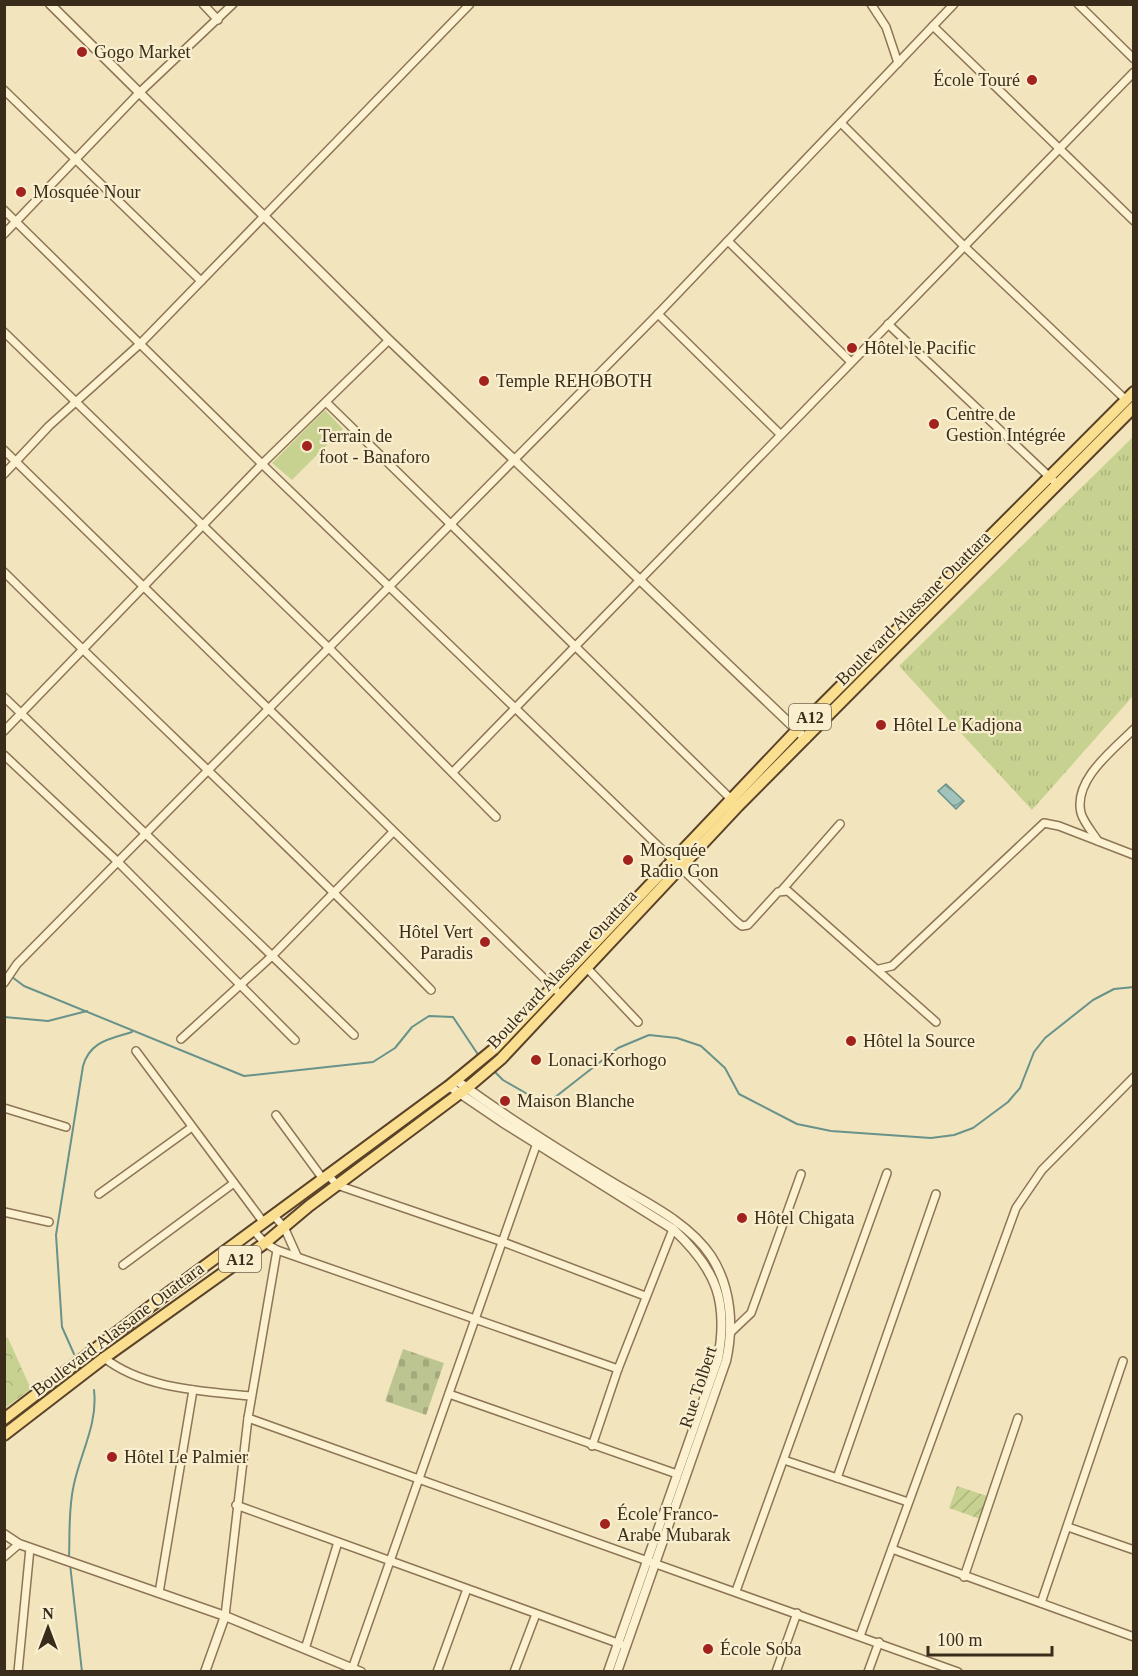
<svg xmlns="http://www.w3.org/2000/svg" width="1138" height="1676" font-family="Georgia,serif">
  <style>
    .grass { fill: url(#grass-tufts) }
    .forest { fill: url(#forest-crowns) }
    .cemetery { fill: url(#cemetery-stones) }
    .garden { fill: url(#garden-furrows) }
    .pitch { fill: #c7d291 }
    .water { fill: url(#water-waves); stroke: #68928a; stroke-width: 1.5 }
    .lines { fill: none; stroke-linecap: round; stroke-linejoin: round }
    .stream { stroke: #68928a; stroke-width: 2 }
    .minor-casing { stroke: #8d7555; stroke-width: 10 }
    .tertiary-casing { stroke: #8d7555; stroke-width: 11 }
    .primary-casing { stroke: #5a422a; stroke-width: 14 }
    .minor { stroke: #fcf2d2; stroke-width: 7 }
    .tertiary { stroke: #fcf2d2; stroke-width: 8 }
    .primary { stroke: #fadf91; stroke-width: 10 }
    .poi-dot { fill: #a2231e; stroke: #f9efce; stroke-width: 2 }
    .labels { text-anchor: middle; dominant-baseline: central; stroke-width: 4.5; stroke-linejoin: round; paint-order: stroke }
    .shield { fill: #f9efce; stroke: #736651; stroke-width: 1.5 }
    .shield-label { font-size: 16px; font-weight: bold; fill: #3a2c1b }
    .poi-label { font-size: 18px; fill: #3a2c1b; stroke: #f9efce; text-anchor: start }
    .street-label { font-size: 18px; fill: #3a2c1b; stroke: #f9efce }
  </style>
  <defs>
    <pattern id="grass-tufts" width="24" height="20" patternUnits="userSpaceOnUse" patternTransform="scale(1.5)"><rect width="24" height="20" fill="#c7d291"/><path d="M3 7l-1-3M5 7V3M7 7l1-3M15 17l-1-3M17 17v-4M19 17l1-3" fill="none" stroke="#acb47c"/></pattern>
    <pattern id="forest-crowns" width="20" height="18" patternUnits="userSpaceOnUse" patternTransform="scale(1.5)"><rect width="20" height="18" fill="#c7d291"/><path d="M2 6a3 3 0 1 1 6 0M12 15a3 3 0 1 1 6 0" fill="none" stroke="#acb47c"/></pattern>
    <pattern id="cemetery-stones" width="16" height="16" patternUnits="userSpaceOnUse" patternTransform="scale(1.5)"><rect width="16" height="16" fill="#bcc591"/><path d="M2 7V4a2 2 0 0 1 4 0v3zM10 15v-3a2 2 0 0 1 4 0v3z" fill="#a2a97c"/></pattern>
    <pattern id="garden-furrows" width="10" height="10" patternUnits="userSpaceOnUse" patternTransform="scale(1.5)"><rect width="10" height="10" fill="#c7d291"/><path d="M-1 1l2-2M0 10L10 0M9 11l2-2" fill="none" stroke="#acb47c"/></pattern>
    <pattern id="water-waves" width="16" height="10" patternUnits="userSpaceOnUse" patternTransform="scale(1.5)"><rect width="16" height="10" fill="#a2c3bb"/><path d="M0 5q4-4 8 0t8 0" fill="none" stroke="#859f97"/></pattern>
  </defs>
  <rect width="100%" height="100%" fill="#f2e5be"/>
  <polygon class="grass" points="1133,437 1133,696 1032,810 899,666"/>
  <polygon class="forest" points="4,1336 8,1338 31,1389 5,1408"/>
  <polygon class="cemetery" points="403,1349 444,1363 426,1415 385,1401"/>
  <polygon class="garden" points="957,1486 987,1496 980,1519 949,1508"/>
  <polygon class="pitch" points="325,410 343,429 292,480 272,463"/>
  <polygon class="water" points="946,784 964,801 956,809 938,791"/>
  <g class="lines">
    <g class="stream">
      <polyline points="4,971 24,986 244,1076 373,1062 395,1048 412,1027 429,1016 453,1017 479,1056"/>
      <polyline points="4,1017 48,1021 87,1011"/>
      <polyline points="494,1071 503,1080 536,1099 554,1098 618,1048 649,1035 677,1038 701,1046 725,1068 739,1094 797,1124 831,1131 931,1138 954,1135 973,1128 1008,1102 1020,1088 1034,1052 1045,1038 1093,1000 1114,989 1134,987"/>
      <path d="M 74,1354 L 62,1327 L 56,1235 L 83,1066 C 90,1041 110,1039 132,1032"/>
      <path d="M 69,1558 C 70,1534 68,1509 74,1484 C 81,1452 98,1423 94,1390"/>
      <polyline points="70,1564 82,1672"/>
    </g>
    <defs>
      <g id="minor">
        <polyline points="203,4 218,20"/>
        <polyline points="871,4 886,27 898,63"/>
        <polyline points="1078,4 1134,59"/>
        <polyline points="933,26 1134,221"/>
        <polyline points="4,90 201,281"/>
        <polyline points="841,123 964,246 1126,400"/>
        <polyline points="4,210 262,464 737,922 742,926 748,925 778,892 788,891 936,1022"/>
        <polyline points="4,234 139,93 233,4"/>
        <polyline points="728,241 851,362"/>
        <polyline points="658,314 780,434"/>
        <polyline points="888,324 1058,485"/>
        <polyline points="4,332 330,649 496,817"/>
        <polyline points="326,402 732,800"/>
        <polyline points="4,450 556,990"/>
        <polyline points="4,474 49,426 141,343 470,4"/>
        <path d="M 4,572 C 146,713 292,848 431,990"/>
        <polyline points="4,697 354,1035"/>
        <polyline points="4,731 262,464 389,340"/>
        <polyline points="4,755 118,862 295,1040"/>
        <polyline points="453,772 1134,72"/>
        <path d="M 1098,841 C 1093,833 1084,823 1081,813 C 1073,780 1113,750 1134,729"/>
        <polyline points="782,890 840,824"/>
        <polyline points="587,968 638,1022"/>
        <polyline points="879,969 892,966 1044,823 1059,826 1134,855"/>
        <polyline points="4,983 17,964 658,314 954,4"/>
        <polyline points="181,1039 272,956 393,832"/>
        <polyline points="136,1051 264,1223"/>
        <polyline points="4,1108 66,1127"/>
        <polyline points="276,1115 323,1179"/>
        <polyline points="329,1176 337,1185 503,1242 645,1296"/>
        <polyline points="99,1194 192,1127"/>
        <polyline points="4,1212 49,1222"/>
        <polyline points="274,1216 284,1227 297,1256"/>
        <polyline points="254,1231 265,1243 277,1250 618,1369"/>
        <polyline points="123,1265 234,1183"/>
        <polyline points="731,1332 751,1313 801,1174"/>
        <path d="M 103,1357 C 143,1389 202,1391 251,1396"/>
        <polyline points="449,1394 677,1474"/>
        <polyline points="248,1418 958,1672"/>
        <polyline points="592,1446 618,1369 673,1229"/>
        <polyline points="784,1460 908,1502"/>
        <polyline points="837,1478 936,1194"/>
        <polyline points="236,1505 623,1645"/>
        <polyline points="1068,1527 1134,1550"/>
        <polyline points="892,1549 1134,1637"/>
        <polyline points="4,1557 19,1544"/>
        <polyline points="964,1577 1018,1418"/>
        <polyline points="736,1591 887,1173"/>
        <polyline points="159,1593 193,1390"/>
        <polyline points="1041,1603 1123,1361"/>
        <polyline points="225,1616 248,1418 277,1250"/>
        <polyline points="860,1636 1016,1208 1042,1170 1134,1077"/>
        <polyline points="305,1649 338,1542"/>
        <polyline points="18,1672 30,1548"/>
        <polyline points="351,1672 537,1143"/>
        <polyline points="437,1672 467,1589"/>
        <polyline points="514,1672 536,1614"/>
        <polyline points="776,1672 797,1613"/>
        <polyline points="868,1672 879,1642"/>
      </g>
      <g id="tertiary">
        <polyline points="50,4 389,340 806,739"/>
        <path d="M 456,1080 C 504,1116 554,1147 605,1178 C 640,1200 687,1220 711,1256 C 731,1287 734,1326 726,1361 L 617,1672"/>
        <path d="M 449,1086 L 502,1122 L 673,1229 C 716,1269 729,1301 718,1359 L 608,1672"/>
        <polyline points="4,1534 19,1544 225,1616 361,1672"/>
        <polyline points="205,1672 225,1616"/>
      </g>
      <g id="primary">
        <polyline points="4,1419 168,1293 449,1086 494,1049 797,730 1134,392"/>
        <polyline points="4,1435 104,1358 265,1243 309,1206 467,1088 501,1059 738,806 1134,407"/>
      </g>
    </defs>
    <use href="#minor" class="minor-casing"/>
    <use href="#tertiary" class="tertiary-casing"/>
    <use href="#primary" class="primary-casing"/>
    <use href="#minor" class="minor"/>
    <use href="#tertiary" class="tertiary"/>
    <use href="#primary" class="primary"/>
  </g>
  <g class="poi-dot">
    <circle cx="82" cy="52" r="6"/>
    <circle cx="1032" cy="80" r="6"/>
    <circle cx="21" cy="192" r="6"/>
    <circle cx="852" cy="348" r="6"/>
    <circle cx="484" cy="381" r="6"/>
    <circle cx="934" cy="424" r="6"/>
    <circle cx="307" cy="446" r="6"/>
    <circle cx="881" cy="725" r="6"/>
    <circle cx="628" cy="860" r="6"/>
    <circle cx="485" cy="942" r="6"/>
    <circle cx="851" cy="1041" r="6"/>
    <circle cx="536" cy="1060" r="6"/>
    <circle cx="505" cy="1101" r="6"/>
    <circle cx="742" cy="1218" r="6"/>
    <circle cx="112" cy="1457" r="6"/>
    <circle cx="605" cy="1524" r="6"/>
    <circle cx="708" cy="1649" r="6"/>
  </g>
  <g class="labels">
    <g class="shield">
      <rect x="789" y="704" width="42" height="26" rx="4.5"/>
      <rect x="219" y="1246" width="42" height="26" rx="4.5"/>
    </g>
    <g class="shield-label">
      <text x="810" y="717">A12</text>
      <text x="240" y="1259">A12</text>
    </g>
    <g class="poi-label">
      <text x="94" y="52">Gogo Market</text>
      <text x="1020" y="80" text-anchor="end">École Touré</text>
      <text x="33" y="192">Mosquée Nour</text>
      <text x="864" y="348">Hôtel le Pacific</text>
      <text x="496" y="381">Temple REHOBOTH</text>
      <text x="946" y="414">Centre de<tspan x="946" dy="21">Gestion Intégrée</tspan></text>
      <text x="319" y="436">Terrain de<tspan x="319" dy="21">foot - Banaforo</tspan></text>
      <text x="893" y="725">Hôtel Le Kadjona</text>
      <text x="640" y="850">Mosquée<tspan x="640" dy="21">Radio Gon</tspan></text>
      <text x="473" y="932" text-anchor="end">Hôtel Vert<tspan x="473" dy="21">Paradis</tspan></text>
      <text x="863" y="1041">Hôtel la Source</text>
      <text x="548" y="1060">Lonaci Korhogo</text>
      <text x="517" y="1101">Maison Blanche</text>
      <text x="754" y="1218">Hôtel Chigata</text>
      <text x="124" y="1457">Hôtel Le Palmier</text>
      <text x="617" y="1514">École Franco-<tspan x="617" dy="21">Arabe Mubarak</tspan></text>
      <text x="720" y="1649">École Soba</text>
    </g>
    <g class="street-label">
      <text transform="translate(913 608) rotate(-45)">Boulevard Alassane Ouattara</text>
      <text transform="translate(562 969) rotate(-47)">Boulevard Alassane Ouattara</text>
      <text transform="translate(118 1329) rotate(-37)">Boulevard Alassane Ouattara</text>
      <text transform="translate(698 1387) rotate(-72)">Rue Tolbert</text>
    </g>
  </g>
  <rect width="1138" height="1676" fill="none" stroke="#3a2c1b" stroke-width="12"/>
  <g transform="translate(48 1628)" stroke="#f9efce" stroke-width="4.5" paint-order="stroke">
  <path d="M0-4.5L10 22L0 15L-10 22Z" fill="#3a2c1b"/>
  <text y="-9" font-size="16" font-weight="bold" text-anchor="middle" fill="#3a2c1b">N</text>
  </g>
  <path d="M928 1646v9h124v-9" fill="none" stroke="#3a2c1b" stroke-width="3"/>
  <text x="937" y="1646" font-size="18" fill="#3a2c1b" stroke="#f9efce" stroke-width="4.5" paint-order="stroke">100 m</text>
</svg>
